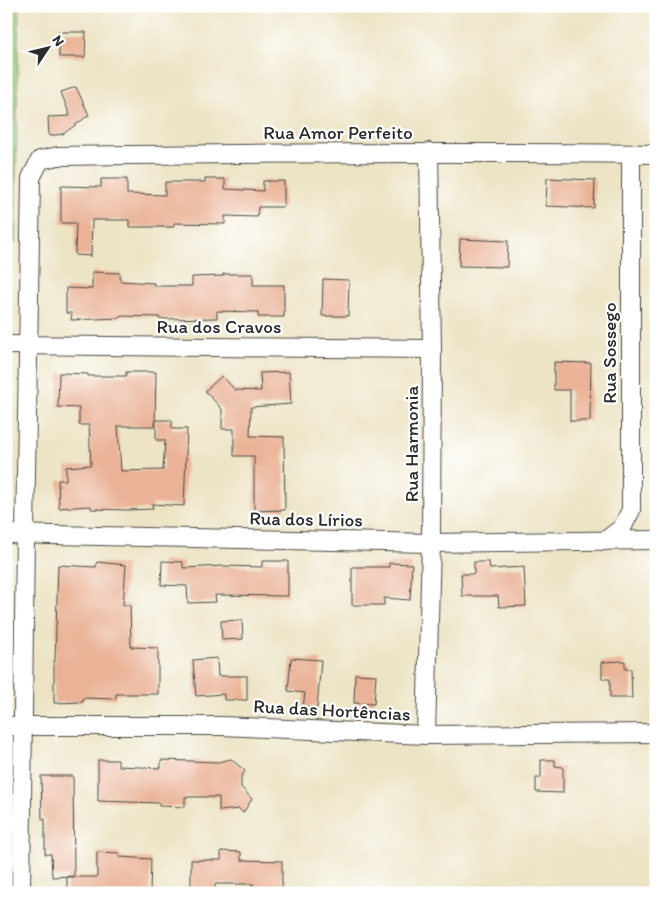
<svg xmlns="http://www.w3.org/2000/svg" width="662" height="899" font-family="Itim,sans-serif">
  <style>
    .green { fill: #97c472; stroke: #61784e }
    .building { fill: #eab397 }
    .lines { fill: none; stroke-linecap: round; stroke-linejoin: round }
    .minor-casing { stroke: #484742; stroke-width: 20 }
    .minor { stroke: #fff; stroke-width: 18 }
    .labels { text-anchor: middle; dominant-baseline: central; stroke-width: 4.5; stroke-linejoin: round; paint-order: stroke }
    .street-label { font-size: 19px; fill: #2b2b2b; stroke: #fff }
  </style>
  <rect width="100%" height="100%" fill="#fff"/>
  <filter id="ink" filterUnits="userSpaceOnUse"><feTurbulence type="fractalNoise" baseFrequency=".02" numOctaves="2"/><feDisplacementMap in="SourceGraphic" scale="10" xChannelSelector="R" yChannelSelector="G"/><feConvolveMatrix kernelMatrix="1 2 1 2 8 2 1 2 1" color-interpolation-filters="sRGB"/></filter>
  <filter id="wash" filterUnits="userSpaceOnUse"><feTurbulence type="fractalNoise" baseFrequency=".0096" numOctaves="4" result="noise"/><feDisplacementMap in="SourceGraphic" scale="20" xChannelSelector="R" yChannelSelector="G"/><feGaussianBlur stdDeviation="1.12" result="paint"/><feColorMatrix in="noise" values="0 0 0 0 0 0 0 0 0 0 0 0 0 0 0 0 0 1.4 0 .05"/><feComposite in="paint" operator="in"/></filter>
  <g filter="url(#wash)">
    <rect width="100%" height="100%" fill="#ede4c5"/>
    <polygon class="green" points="6,6 19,6 15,243 6,243"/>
    <g id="blocks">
      <g class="building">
        <polygon points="59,32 86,32 85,57 59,57"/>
        <polygon points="76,87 89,115 63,134 49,136 48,117 70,116 61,92"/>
        <polygon points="547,178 595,180 594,208 546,206"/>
        <polygon points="101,179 127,179 127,194 165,195 165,182 205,182 205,179 225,179 225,189 263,191 263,181 284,181 284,207 258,207 257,217 225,216 225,224 174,223 174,227 129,227 129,220 92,220 91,256 75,255 76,223 61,223 61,186 101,187"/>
        <polygon points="460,239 508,241 507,267 459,266"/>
        <polygon points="92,272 120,273 120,281 154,283 154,286 192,286 192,277 223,276 223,274 253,274 253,285 284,285 284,317 258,317 258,312 217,311 217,318 159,319 159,317 120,316 120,318 71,320 72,313 66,313 66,288 92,289"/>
        <polygon points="323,279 349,280 348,316 322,316"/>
        <polygon points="554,362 591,363 590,421 570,421 570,390 554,390"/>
        <polygon points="126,372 156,372 155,426 118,426 121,471 163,470 165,440 156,440 156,420 172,420 172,429 187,429 184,506 152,504 153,509 128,510 91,509 91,506 59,508 58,480 66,480 66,467 91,465 89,425 79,425 79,408 58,407 59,373 88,374 88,376 126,376"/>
        <polygon points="289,372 291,404 251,407 250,436 284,437 285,510 254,511 254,456 234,456 234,429 222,429 222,409 205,391 222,376 235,390 261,391 260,373"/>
        <polygon points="162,561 183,562 183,568 223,566 262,567 262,561 288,561 288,596 215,595 216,602 188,603 187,586 161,585"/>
        <polygon points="97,562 126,565 123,605 130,605 131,647 158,648 158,694 116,694 116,699 83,698 83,702 54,703 54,661 55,661 58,565 96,567"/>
        <polygon points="474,562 489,562 490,569 524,567 526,606 499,607 498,596 462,596 461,574 474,574"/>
        <polygon points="389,563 412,564 410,600 384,598 384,605 352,605 352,567 389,567"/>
        <polygon points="242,620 243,639 222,640 221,621"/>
        <polygon points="217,658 218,676 247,676 247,700 224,700 224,694 196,696 193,660"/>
        <polygon points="291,658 321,660 317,708 303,707 305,693 288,691"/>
        <polygon points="625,661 625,669 631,669 632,698 610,698 610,679 602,679 602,662"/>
        <polygon points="355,674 376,675 374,704 354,703"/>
        <polygon points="231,759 245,771 241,777 241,787 252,799 243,813 239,809 219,811 219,797 185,797 185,807 159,806 159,803 98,801 98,760 118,760 118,766 161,768 161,760 218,762"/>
        <polygon points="541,760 555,760 555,766 563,767 563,793 536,792 536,778 541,778"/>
        <polygon points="41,776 73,776 74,876 52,877 51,854 45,854 45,819 42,819"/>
        <polygon points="221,851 241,852 241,860 282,861 282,893 253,893 253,884 215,884 215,893 191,893 191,860 221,860"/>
        <polygon points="97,852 120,853 119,857 151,859 150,893 67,893 67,877 97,877"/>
      </g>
    </g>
  </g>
  <g filter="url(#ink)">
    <use href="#blocks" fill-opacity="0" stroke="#484742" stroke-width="1"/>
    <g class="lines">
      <defs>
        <g id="minor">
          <polyline points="6,345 432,349"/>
          <polyline points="6,534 431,543 656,540"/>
          <polyline points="605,541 622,528 631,510 631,154"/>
          <polyline points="6,726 221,726 426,735 656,733"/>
          <polyline points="426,735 431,543 432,349 429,152"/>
          <path d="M 21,893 L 25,534 L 31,178 L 40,160 L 58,156 C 257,153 456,152 656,154"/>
        </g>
      </defs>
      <use href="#minor" class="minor-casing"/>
      <use href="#minor" class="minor"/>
    </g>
  </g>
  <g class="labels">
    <g class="street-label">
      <text x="338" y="132">Rua Amor Perfeito</text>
      <text x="219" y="326">Rua dos Cravos</text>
      <text transform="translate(609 353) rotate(-90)">Rua Sossego</text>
      <text transform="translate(411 444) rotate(-90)">Rua Harmonia</text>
      <text transform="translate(306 519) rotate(1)">Rua dos Lírios</text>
      <text transform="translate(332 710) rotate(3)">Rua das Hortências</text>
    </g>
  </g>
  <rect width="662" height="899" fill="none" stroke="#fff" stroke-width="25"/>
  <g transform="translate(48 48) rotate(55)" stroke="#ffffff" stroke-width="4" paint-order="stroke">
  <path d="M0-4L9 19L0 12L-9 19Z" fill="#2b2b2b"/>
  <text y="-8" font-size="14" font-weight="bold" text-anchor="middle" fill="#2b2b2b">N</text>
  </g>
</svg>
